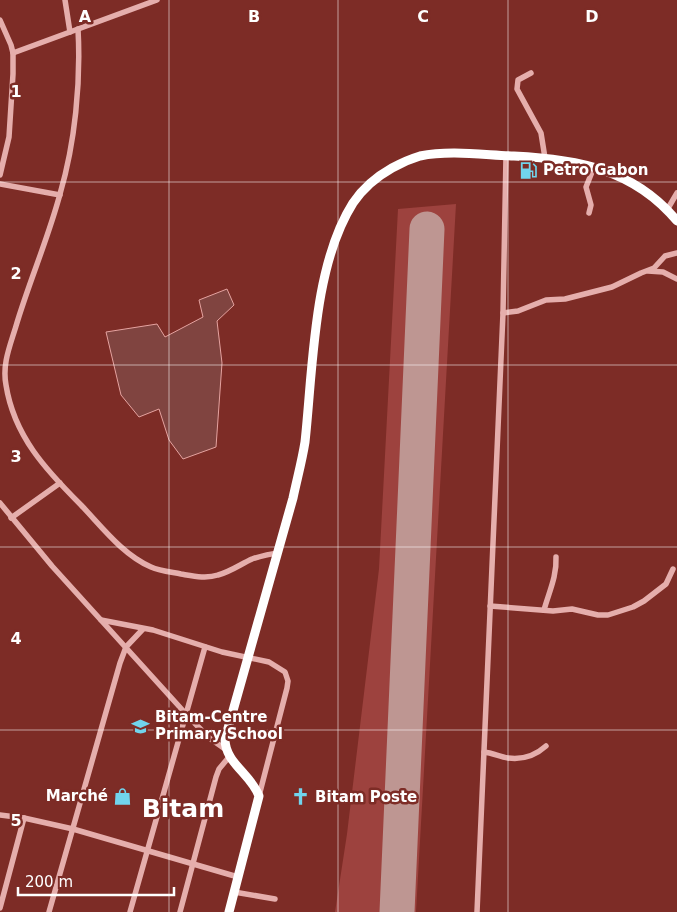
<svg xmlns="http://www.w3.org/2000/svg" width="677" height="912" font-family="'DejaVu Sans',sans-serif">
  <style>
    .green { fill: #9d423e }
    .water { fill: #804440; stroke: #e5a3a0 }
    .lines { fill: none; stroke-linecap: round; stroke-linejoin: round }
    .runway { stroke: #be9692; stroke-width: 35 }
    .minor { stroke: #e5aeac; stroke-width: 5.5 }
    .highway { stroke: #fff; stroke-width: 9 }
    .grid { fill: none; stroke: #fff; stroke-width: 1; stroke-opacity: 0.55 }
    .labels { text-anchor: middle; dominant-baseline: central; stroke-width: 5; stroke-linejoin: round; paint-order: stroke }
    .poi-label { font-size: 15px; font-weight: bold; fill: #fff; stroke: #7d2c26; text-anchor: start }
    .town-label { font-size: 25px; font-weight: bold; fill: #fff; stroke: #7d2c26 }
    .grid-label { font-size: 16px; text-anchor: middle; font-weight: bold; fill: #fff; stroke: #7d2c26; stroke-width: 5; stroke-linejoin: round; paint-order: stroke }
  </style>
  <rect width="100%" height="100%" fill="#7d2c26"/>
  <polygon class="green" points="456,204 416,912 335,912 347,834 379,569 398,209"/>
  <polygon class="water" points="227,289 234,305 217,321 222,363 216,447 183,459 169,440 159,409 139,417 121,395 106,332 157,324 165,337 203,317 199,300"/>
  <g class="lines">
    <polyline class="runway" points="397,912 427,229"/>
    <g class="minor">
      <polyline points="65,0 70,32"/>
      <polyline points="0,20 11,45 13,53 13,74 9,137 0,175"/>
      <path d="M 78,29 C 81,82 75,143 60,194 C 48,239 29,282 16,326 C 10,346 2,364 6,385 C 14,436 46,470 81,505 C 102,527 123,555 151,567 C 160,571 171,572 181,574 C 193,576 206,579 218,575 C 230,572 241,564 252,559 C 261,556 269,554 278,553"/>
      <polyline points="13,53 157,0"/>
      <polyline points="531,73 518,80 517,89 541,133 545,158"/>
      <polyline points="0,184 60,195"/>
      <polyline points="667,210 677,193"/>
      <polyline points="589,213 591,205 586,187 594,167"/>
      <polyline points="648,271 663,272 677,279"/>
      <polyline points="503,313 518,311 546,300 565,299 612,287 641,273 654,268 665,256 677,253"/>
      <polyline points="0,503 52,566 186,714 208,737 225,749"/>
      <polyline points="11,518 60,483"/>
      <polyline points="490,606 553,611 572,609 598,615 608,615 633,607 644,601 666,584 673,569"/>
      <path d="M 544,610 C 549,592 557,576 556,557"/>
      <polyline points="101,620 153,630 222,652 269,662 285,672 288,681 287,688 259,796"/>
      <path d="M 484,752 C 493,753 500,757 508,758 C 523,760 536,755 546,746"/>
      <polyline points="0,815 24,818 73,829 238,877"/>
      <polyline points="234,892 275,899"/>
      <polyline points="0,908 24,818"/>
      <polyline points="49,912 120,663 126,647 143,629"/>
      <polyline points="130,912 205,647"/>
      <polyline points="180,912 216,777 219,769 229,757"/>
      <polyline points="477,912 503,313 506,156"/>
    </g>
    <path class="highway" d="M 229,912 L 259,796 C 251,774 225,763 225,739 L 293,498 C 297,479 302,461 305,442 C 313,369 313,266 353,203 C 363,188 376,177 392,168 C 401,163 410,159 420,156 C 450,150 484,155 514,156 C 577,159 634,169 677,221"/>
  </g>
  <path class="grid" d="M 169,0 L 169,912M 338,0 L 338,912M 508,0 L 508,912M 0,182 L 677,182M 0,365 L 677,365M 0,547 L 677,547M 0,730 L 677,730"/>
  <defs>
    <symbol id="fuel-bare" viewBox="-9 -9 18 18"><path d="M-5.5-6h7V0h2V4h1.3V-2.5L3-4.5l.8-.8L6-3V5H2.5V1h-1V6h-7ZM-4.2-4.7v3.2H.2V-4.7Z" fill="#71d4ed" stroke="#7d2c26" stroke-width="2.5" paint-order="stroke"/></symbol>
    <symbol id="school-bare" viewBox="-9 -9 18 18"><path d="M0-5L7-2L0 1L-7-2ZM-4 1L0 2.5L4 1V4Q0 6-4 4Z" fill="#71d4ed" stroke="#7d2c26" stroke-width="2.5" paint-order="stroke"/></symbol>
    <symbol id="shop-bare" viewBox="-9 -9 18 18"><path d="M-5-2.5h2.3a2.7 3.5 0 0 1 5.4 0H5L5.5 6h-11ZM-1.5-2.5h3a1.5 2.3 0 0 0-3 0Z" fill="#71d4ed" stroke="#7d2c26" stroke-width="2.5" paint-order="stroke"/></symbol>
    <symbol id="church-bare" viewBox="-9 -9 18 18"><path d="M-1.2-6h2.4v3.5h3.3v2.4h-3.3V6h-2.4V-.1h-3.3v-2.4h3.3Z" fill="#71d4ed" stroke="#7d2c26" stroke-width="2.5" paint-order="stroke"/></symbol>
  </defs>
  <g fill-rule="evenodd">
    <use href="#fuel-bare" x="516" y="158" width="25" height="25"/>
    <use href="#school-bare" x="128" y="714" width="25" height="25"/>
    <use href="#shop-bare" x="110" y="784" width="25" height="25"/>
    <use href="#church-bare" x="288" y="784" width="25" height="25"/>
  </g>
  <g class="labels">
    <g class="poi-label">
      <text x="543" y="170">Petro Gabon</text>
      <text x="155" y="717">Bitam-Centre<tspan x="155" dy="17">Primary School</tspan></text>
      <text x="108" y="796" text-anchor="end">Marché</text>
      <text x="315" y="797">Bitam Poste</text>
    </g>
    <g class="town-label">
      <text x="183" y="808">Bitam</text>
    </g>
  </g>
  <g class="grid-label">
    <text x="85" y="22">A</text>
    <text x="254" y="22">B</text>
    <text x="423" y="22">C</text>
    <text x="592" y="22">D</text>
    <text x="16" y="97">1</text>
    <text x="16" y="279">2</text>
    <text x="16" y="462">3</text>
    <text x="16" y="644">4</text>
    <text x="16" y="826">5</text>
  </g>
  <path d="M18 887v8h156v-8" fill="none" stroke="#ffffff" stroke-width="2.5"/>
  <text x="25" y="887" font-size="15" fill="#ffffff" stroke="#7d2c26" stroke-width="4" paint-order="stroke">200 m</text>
</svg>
